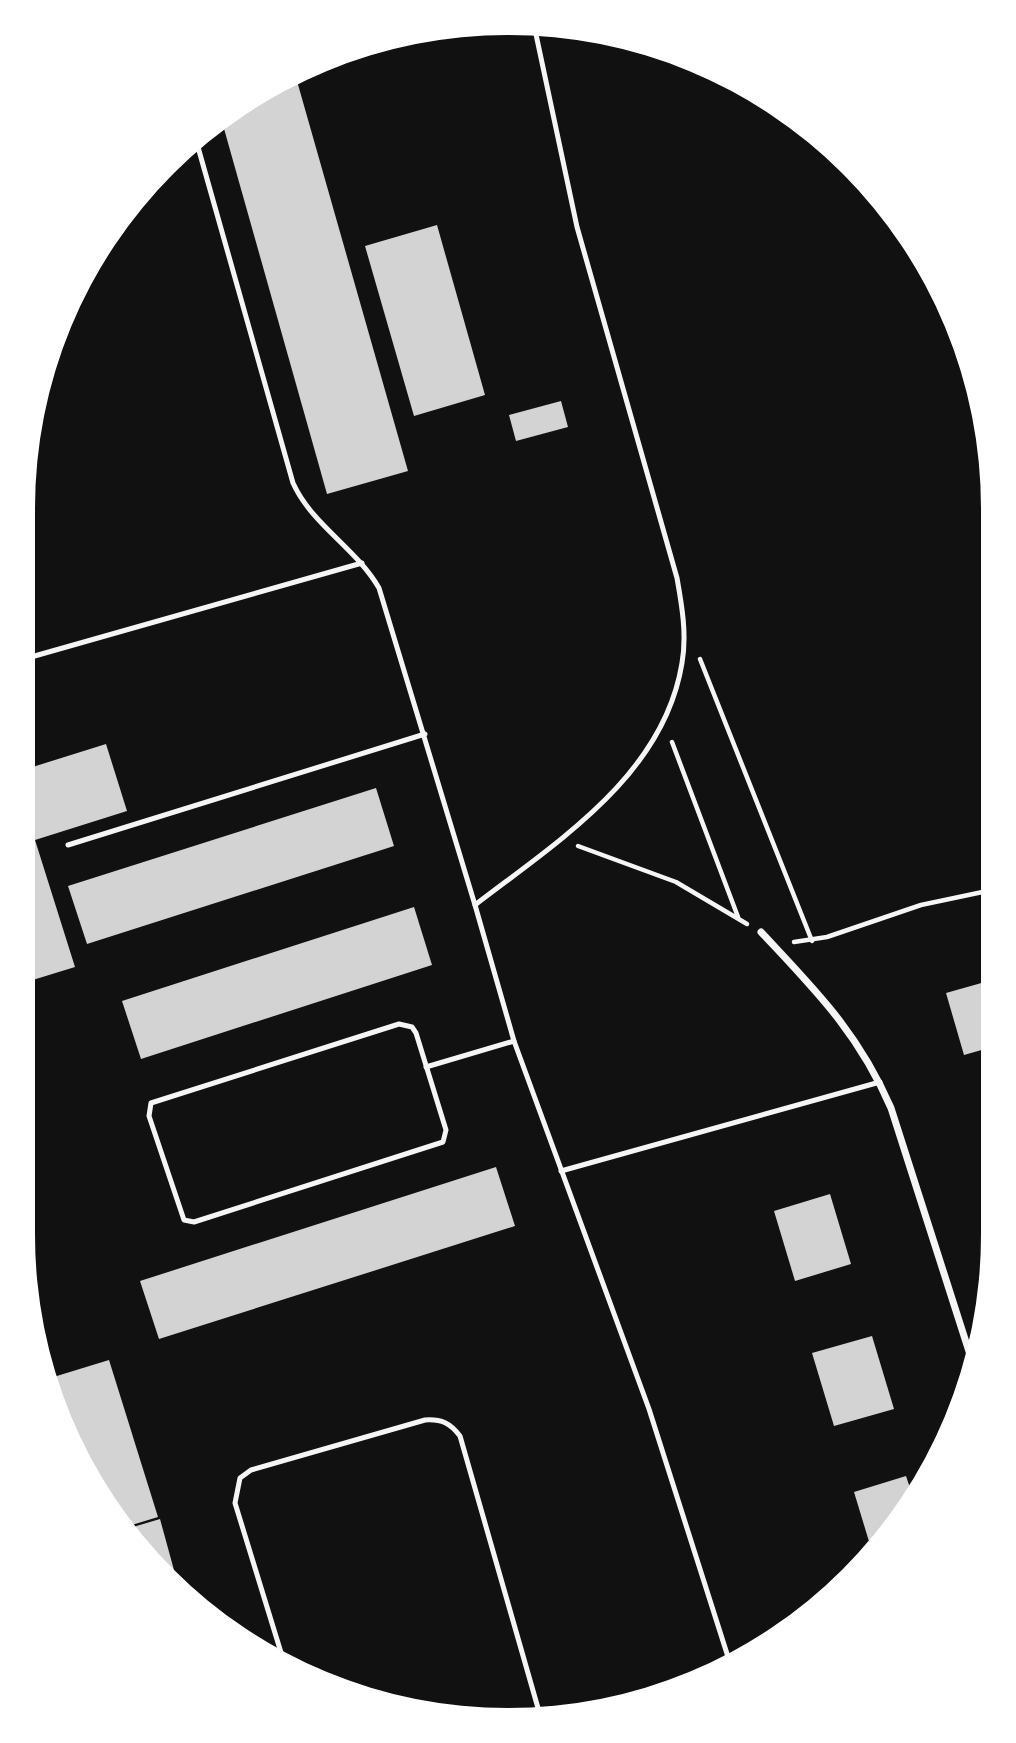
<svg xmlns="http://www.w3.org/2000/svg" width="1016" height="1743" font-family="Raleway,sans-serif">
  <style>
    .building { fill: #d3d3d3 }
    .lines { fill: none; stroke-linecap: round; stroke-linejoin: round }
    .path { stroke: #f5f5f5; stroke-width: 4.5 }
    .service { stroke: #f5f5f5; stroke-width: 5 }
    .minor { stroke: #f5f5f5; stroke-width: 7 }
  </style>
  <rect width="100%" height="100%" fill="#111"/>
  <g class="building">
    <polygon points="295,74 408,471 327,494 221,118 238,105"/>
    <polygon points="437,225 485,395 414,416 365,246"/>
    <polygon points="55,338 59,352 48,355 48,352"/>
    <polygon points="561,401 568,427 516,441 509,415"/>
    <polygon points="106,744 127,811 35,840 75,967 23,983 23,770"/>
    <polygon points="376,788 394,846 87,944 68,886"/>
    <polygon points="414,907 432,965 141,1059 122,1001"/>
    <polygon points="992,980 992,1047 964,1055 946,993"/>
    <polygon points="496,1167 515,1226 159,1339 140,1281"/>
    <polygon points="830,1194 851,1264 795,1281 774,1211"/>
    <polygon points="872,1336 894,1409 834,1426 812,1353"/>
    <polygon points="109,1360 158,1517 122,1528 48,1391 47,1379"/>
    <polygon points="906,1476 914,1500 912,1504 871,1548 854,1492"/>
    <polygon points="160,1519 177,1581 123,1530"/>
  </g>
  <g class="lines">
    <g class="path">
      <polyline points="700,659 812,941"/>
      <polyline points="672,742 738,917"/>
      <polyline points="578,846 676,882 747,924"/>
      <polyline points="794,942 827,937 921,905 992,890"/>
    </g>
    <g class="service">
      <path d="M 534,25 L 577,227 L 677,578 C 682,606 687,635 682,663 C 664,775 558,841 475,905 L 514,1041 L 649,1409 L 729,1660"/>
      <path d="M 196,140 L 293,483 C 312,525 356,548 379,588 L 475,905"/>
      <polyline points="24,659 362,563"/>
      <polyline points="68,845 425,734"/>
      <polygon points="399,1024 412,1027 416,1033 446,1130 443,1142 194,1222 184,1220 149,1116 151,1103"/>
      <polyline points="426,1067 514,1041"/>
      <polyline points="561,1171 880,1082"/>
      <path d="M 283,1659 L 235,1503 L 240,1478 L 251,1470 L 425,1420 C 442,1419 450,1423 460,1436 L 540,1715"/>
    </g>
    <path class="minor" d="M 761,932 C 816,991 858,1032 891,1108 L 973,1364"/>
  </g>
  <path d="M0 0H1016V1743H0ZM508 35H508A473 473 0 0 1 981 508V1235A473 473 0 0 1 508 1708H508A473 473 0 0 1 35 1235V508A473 473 0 0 1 508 35Z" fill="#fff" fill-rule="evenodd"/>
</svg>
